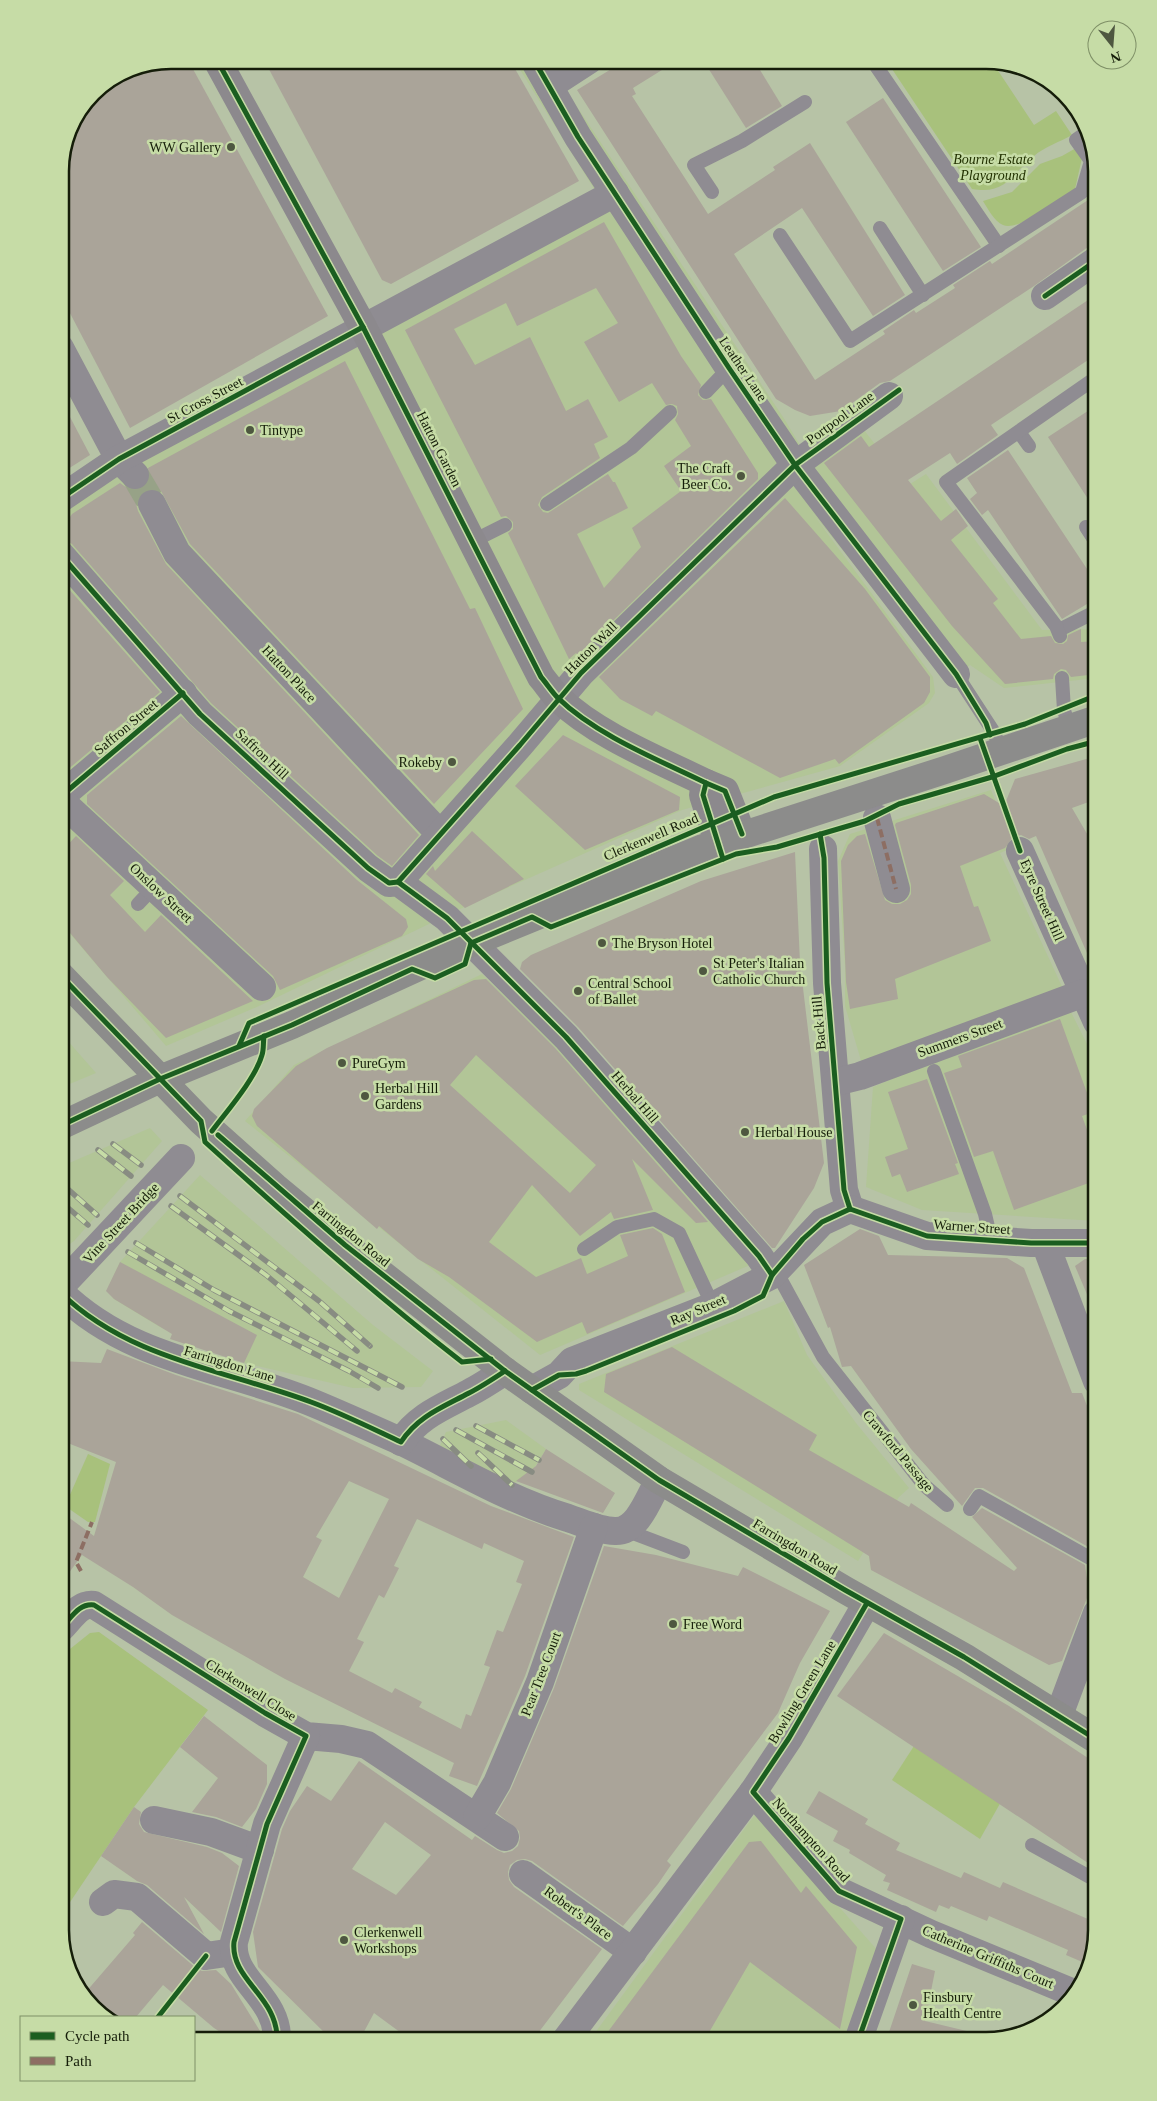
<svg xmlns="http://www.w3.org/2000/svg" width="1157" height="2101" font-family="Georgia,serif">
  <style>
    .built { fill: #b2c597 }
    .green { fill: #a8c17c }
    .building { fill: #aaa499; fill-rule: evenodd }
    .lines { fill: none; stroke-linecap: round; stroke-linejoin: round }
    .street-tunnel { stroke: #97a287; stroke-width: 28; stroke-dasharray: 28 14; stroke-linecap: butt }
    .lane { stroke: #8f8c92; stroke-width: 14 }
    .street { stroke: #8f8c92; stroke-width: 28 }
    .secondary { stroke: #8c898d; stroke-width: 28 }
    .primary { stroke: #8c8c8b; stroke-width: 28 }
    .rail-casing { stroke: #888c82; stroke-width: 5.5 }
    .rail { stroke: #c6dca6; stroke-width: 4; stroke-dasharray: 11; stroke-linecap: butt }
    .quiet { stroke: #8d6e63; stroke-width: 4; stroke-dasharray: 8 4; stroke-linecap: butt }
    .cycleway-casing { stroke: #c6dca6; stroke-width: 8 }
    .cycleway { stroke: #1b5e20; stroke-width: 5 }
    .poi-dot { fill: #4e5740; stroke: #c6dca6; stroke-width: 2 }
    .labels { text-anchor: middle; dominant-baseline: central; stroke-width: 5; stroke-linejoin: round; paint-order: stroke }
    .poi-label { font-size: 14px; fill: #151d09; stroke: #c6dca6; text-anchor: start }
    .park-label { font-size: 14px; font-style: italic; fill: #223101; stroke: #c6dca6 }
    .street-label { font-size: 14px; fill: #151d09; stroke: #c6dca6 }
    .rim { fill: none; stroke: #151d09; stroke-width: 2.5 }
  </style>
  <rect width="100%" height="100%" fill="#b7c3a6"/>
  <g class="built">
    <polygon points="514,60 546,60 785,420 816,472 814,467 864,430 907,486 926,474 1042,630 1097,629 1097,678 1004,688 970,665 948,681 811,511 933,677 935,693 929,703 840,766 682,810 460,909 259,1006 166,1046 60,922 60,506 604,205"/>
    <polygon points="991,790 1014,847 1000,853 1065,993 862,1064 845,1006 845,966 838,861 850,834"/>
    <polygon points="482,974 604,1089 750,1265 540,1355 245,1121 294,1065"/>
    <polygon points="1070,1010 1097,1064 1097,1221 922,1210 866,1187 873,1087 936,1060"/>
    <polygon points="60,1032 96,1073 60,1088"/>
    <polygon points="150,1128 162,1141 74,1241 67,1246 60,1246 60,1167"/>
    <polygon points="200,1175 373,1325 433,1371 421,1387 353,1388 244,1363 160,1327 114,1299 107,1290 120,1262"/>
    <polygon points="784,1301 807,1355 856,1423 909,1488 899,1497 858,1561 579,1390 579,1384"/>
    <polygon points="506,1420 546,1449 525,1483 521,1478 511,1486 438,1450 446,1432"/>
    <polygon points="756,1813 879,1952 849,2041 589,2041"/>
  </g>
  <g class="green">
    <path d="M 886,60 L 991,60 L 1034,125 L 1056,111 L 1072,135 C 1060,142 1044,147 1034,156 C 1011,174 1007,195 972,189 Z"/>
    <path d="M 1076,148 L 1082,158 L 1075,189 C 1060,199 1019,232 1003,225 C 994,221 988,209 983,201 L 1012,192 L 1040,164 L 1062,156 Z"/>
    <polygon points="88,1454 110,1464 95,1522 88,1522 65,1506"/>
    <polygon points="99,1632 208,1710 134,1807 60,1917 60,1657 90,1633"/>
    <polygon points="914,1746 1002,1800 980,1839 892,1780"/>
  </g>
  <g class="building">
    <polygon points="171,60 188,60 328,316 130,428 60,294 60,164 69,128 93,92 129,68"/>
    <polygon points="264,60 510,60 579,181 391,284 382,280"/>
    <polygon points="626,60 678,60 633,88 636,94 632,96 708,214 775,170 773,167 810,143 905,295 873,316 802,208 734,254 815,380 885,334 883,331 914,310 916,313 955,288 953,285 990,261 992,264 1097,194 1097,244 1088,247 1034,286 890,381 880,383 841,411 810,416 795,410 776,399 577,90"/>
    <polygon points="703,60 754,60 782,106 746,128"/>
    <polygon points="883,98 981,247 943,271 846,122"/>
    <path d="M 604,222 L 681,356 L 701,385 L 698,395 L 703,400 L 711,399 L 758,473 L 758,479 L 578,655 L 576,653 L 569,659 L 508,533 L 513,529 L 513,522 L 506,516 L 501,517 L 405,330 ZM 596,288 L 618,323 L 584,342 L 619,402 L 652,383 L 666,405 L 672,404 L 677,406 L 678,414 L 675,420 L 691,446 L 664,466 L 681,491 L 632,528 L 641,547 L 604,588 L 577,534 L 628,508 L 615,482 L 613,482 L 608,474 L 548,513 L 543,512 L 538,505 L 542,497 L 600,458 L 594,444 L 608,437 L 588,399 L 566,411 L 530,337 L 475,365 L 454,329 L 506,303 L 517,326 Z"/>
    <polygon points="1097,294 1097,354 991,425 998,435 957,464 950,453 908,480 941,521 956,509 968,526 951,540 998,599 993,603 1021,639 1051,636 1055,643 1063,644 1067,641 1068,635 1081,629 1081,642 1097,641 1097,674 1071,677 1066,670 1061,669 1054,674 1053,679 1005,684 952,626 824,463 861,436 869,447"/>
    <polygon points="345,361 470,609 475,608 523,709 434,804 190,544 161,491 153,488 145,490 139,496 136,504 138,511 166,564 419,835 392,866 378,856 211,703 72,544 63,539 63,527 72,514 120,483 130,490 140,490 146,486 150,480 148,468"/>
    <polygon points="60,398 90,455 60,474"/>
    <polygon points="1097,405 1097,513 1048,437"/>
    <polygon points="1008,450 1097,584 1097,598 1062,619 988,510 982,515 970,499 977,493 967,478"/>
    <polygon points="785,498 865,589 930,677 930,692 924,703 839,764 835,759 780,778 656,711 652,716 620,699 599,677"/>
    <polygon points="60,579 160,692 60,776"/>
    <polygon points="181,716 357,880 406,919 408,927 402,936 280,990 273,976 87,804 87,795"/>
    <polygon points="563,735 680,797 679,810 585,850 515,786"/>
    <polygon points="1097,756 1097,799 1072,808 1097,851 1097,976 1036,836 1029,839 1021,835 1013,837 1005,848 960,866 974,907 978,906 991,941 895,979 898,999 850,1009 846,982 841,861 848,845 857,836 865,834 885,900 892,904 900,904 907,900 911,894 911,885 895,825 896,823 984,794 1004,806 1015,779"/>
    <polygon points="472,831 524,879 465,908 426,874 433,866 435,871"/>
    <polygon points="76,836 124,881 110,895 145,932 161,915 253,1001 166,1038 107,977 60,921 60,853"/>
    <polygon points="795,852 800,963 824,1163 814,1188 775,1248 772,1248 578,1027 520,969 522,962 531,955 701,881"/>
    <path d="M 486,979 L 555,1048 L 708,1222 L 696,1223 L 632,1159 L 653,1210 L 614,1219 L 611,1212 L 580,1236 L 532,1185 L 489,1242 L 536,1277 L 581,1258 L 587,1274 L 628,1256 L 620,1235 L 653,1228 L 662,1234 L 685,1292 L 587,1334 L 582,1322 L 537,1342 L 449,1277 L 418,1259 L 379,1226 L 377,1229 L 257,1126 L 252,1116 L 254,1109 L 296,1066 L 327,1048 L 474,980 ZM 476,1055 L 596,1165 L 570,1193 L 450,1085 Z"/>
    <polygon points="1060,1019 1094,1112 1082,1116 1097,1157 1097,1180 1014,1210 993,1151 974,1157 944,1073 962,1067 958,1056"/>
    <polygon points="927,1079 958,1163 955,1164 959,1174 907,1192 900,1174 892,1177 885,1157 908,1149 888,1092"/>
    <polygon points="860,1229 879,1236 888,1255 1007,1258 1024,1268 1072,1393 1082,1393 1097,1431 1097,1541 1092,1549 983,1488 975,1488 962,1506 911,1449 851,1366 842,1367 830,1327 828,1328 804,1265"/>
    <polygon points="1085,1259 1097,1259 1097,1318 1075,1266"/>
    <polygon points="120,1262 257,1335 244,1363 170,1339 172,1334 114,1299 106,1291"/>
    <polygon points="672,1347 817,1435 809,1450 909,1507 911,1503 1014,1571 1017,1568 972,1517 982,1508 1085,1565 1089,1593 1062,1661 1049,1665 871,1570 869,1556 604,1392 606,1374"/>
    <path d="M 107,1349 L 176,1375 L 298,1414 L 491,1506 L 574,1537 L 525,1676 L 477,1786 L 449,1776 L 454,1763 L 285,1679 L 172,1615 L 133,1587 L 82,1555 L 60,1585 L 60,1511 L 94,1536 L 116,1462 L 60,1440 L 60,1361 L 101,1363 ZM 349,1481 L 389,1499 L 339,1598 L 303,1577 L 322,1540 L 316,1537 ZM 417,1519 L 482,1549 L 484,1543 L 524,1561 L 516,1582 L 522,1584 L 503,1632 L 497,1630 L 484,1665 L 490,1667 L 471,1716 L 466,1714 L 461,1729 L 419,1707 L 422,1702 L 395,1688 L 392,1693 L 349,1671 L 364,1642 L 357,1639 L 379,1595 L 384,1598 L 399,1568 L 394,1566 Z"/>
    <polygon points="546,1449 615,1493 603,1513 516,1481 536,1466"/>
    <path d="M 604,1546 L 656,1555 L 738,1576 L 743,1567 L 830,1611 L 800,1663 L 778,1713 L 667,1861 L 671,1865 L 658,1884 L 623,1926 L 532,1861 L 525,1859 L 517,1860 L 510,1865 L 508,1872 L 509,1880 L 514,1887 L 602,1949 L 532,2041 L 412,2041 L 374,2013 L 359,2041 L 333,2041 L 258,1967 L 253,1932 L 282,1829 L 290,1811 L 307,1786 L 331,1801 L 359,1761 L 472,1840 L 475,1836 L 497,1850 L 504,1853 L 512,1851 L 518,1846 L 520,1838 L 519,1831 L 497,1813 L 511,1789 L 554,1688 ZM 385,1822 L 431,1855 L 396,1895 L 352,1869 Z"/>
    <polygon points="884,1633 1009,1706 1097,1764 1097,1869 837,1696"/>
    <polygon points="204,1716 267,1765 267,1784 256,1809 242,1827 216,1817 192,1812 218,1778 180,1747"/>
    <polygon points="819,1791 868,1819 865,1824 900,1843 896,1850 961,1878 964,1872 1000,1888 1003,1882 1097,1923 1097,1931 1087,1964 1066,1955 1068,1950 989,1916 987,1921 951,1906 949,1909 939,1905 936,1912 887,1890 890,1883 883,1881 886,1875 849,1853 850,1850 833,1841 838,1831 806,1813"/>
    <polygon points="134,1807 141,1812 139,1824 144,1832 207,1847 222,1853 239,1866 221,1932 184,1897 204,1934 147,1885 137,1881 101,1856"/>
    <polygon points="761,1841 801,1893 806,1886 857,1947 840,2029 750,1962 704,2041 601,2041 749,1842"/>
    <polygon points="142,1922 196,1968 202,1971 216,1970 231,1984 260,2031 261,2041 234,2041 214,2028 163,1985 136,2017 105,2017 85,1993 135,1935 133,1933"/>
    <polygon points="912,1964 935,1971 925,2021 975,2033 974,2041 886,2041"/>
  </g>
  <g class="lines">
    <polyline class="street-tunnel" points="135,475 152,504"/>
    <g class="lane">
      <polyline points="872,60 999,246"/>
      <polyline points="712,192 694,165 742,141 805,102"/>
      <polyline points="880,228 923,295"/>
      <polyline points="780,235 850,341 1082,192 1091,161 1076,140 1083,135"/>
      <polyline points="706,392 729,368"/>
      <polyline points="1019,432 1029,446"/>
      <polyline points="547,504 631,448 670,412"/>
      <polyline points="1086,527 1097,544"/>
      <polyline points="473,541 505,525"/>
      <polyline points="1059,630 1097,611"/>
      <polyline points="1060,636 1056,626 946,482 1097,377"/>
      <polyline points="956,674 995,734 1000,752"/>
      <polyline points="1062,678 1064,710 1069,728"/>
      <polyline points="138,904 154,887"/>
      <polyline points="934,1071 985,1214 991,1240"/>
      <polyline points="584,1249 617,1227 654,1219 679,1233 713,1306"/>
      <polyline points="776,1271 823,1357 924,1485 947,1505"/>
      <polyline points="970,1509 979,1496 1097,1562"/>
      <polyline points="625,1530 683,1552"/>
      <polyline points="1032,1845 1097,1881"/>
    </g>
    <g class="street">
      <polyline points="534,60 578,137 729,368 795,465 956,674"/>
      <polyline points="549,86 589,60"/>
      <polyline points="1045,296 1097,260"/>
      <polyline points="60,348 119,459 135,475"/>
      <polyline points="60,499 119,459 615,193"/>
      <polyline points="152,504 177,553 440,834"/>
      <polyline points="60,554 200,714 368,868 389,883 398,882 447,918 566,1037 759,1256 772,1275"/>
      <polyline points="60,797 183,693"/>
      <polyline points="60,800 262,987"/>
      <polyline points="877,818 896,889"/>
      <polyline points="823,849 827,983 844,1190 850,1209"/>
      <polyline points="1020,851 1097,1022"/>
      <polyline points="398,882 520,745 581,673 795,465 889,396"/>
      <polyline points="836,1082 860,1076 1084,993"/>
      <polyline points="850,1209 927,1236 1031,1243 1097,1243"/>
      <polyline points="1045,1243 1097,1381"/>
      <polyline points="60,1287 181,1158"/>
      <path d="M 60,1292 C 131,1362 227,1367 313,1403 C 342,1415 371,1428 400,1441 C 456,1468 508,1500 568,1518 C 583,1523 600,1531 615,1531 C 638,1532 649,1497 659,1480"/>
      <polyline points="532,1390 559,1375 572,1361 713,1306 772,1275 822,1222 850,1209"/>
      <path d="M 401,1442 C 418,1416 443,1407 469,1393 C 481,1387 493,1379 505,1371"/>
      <path d="M 60,1629 C 71,1619 78,1603 94,1605 L 265,1713 L 306,1736 L 341,1739 L 367,1745 L 505,1837"/>
      <polyline points="1059,1715 1097,1613"/>
      <polyline points="753,1792 839,1891 931,1934 1076,1994"/>
      <polyline points="477,1817 497,1783 540,1682 594,1527"/>
      <polyline points="154,1820 211,1832 260,1850"/>
      <polyline points="523,1874 633,1952"/>
      <polyline points="103,1902 114,1894 137,1897 206,1956 233,1952"/>
      <path d="M 277,2041 C 279,1997 230,1980 234,1942 L 267,1824 L 306,1736"/>
      <polyline points="565,2041 753,1792 789,1738 867,1603"/>
      <polyline points="858,2041 901,1919"/>
    </g>
    <g class="secondary">
      <path d="M 217,60 L 363,327 L 541,677 C 547,684 552,692 558,698 C 596,735 659,760 706,783"/>
      <polyline points="718,842 703,795 706,783 725,791 742,834"/>
    </g>
    <g class="primary">
      <polyline points="60,975 201,1121 275,1187 345,1245 505,1371 659,1480 845,1590 964,1657 1097,1740"/>
      <polyline points="60,1126 160,1079 292,1025 471,943 703,848 945,770 1097,719"/>
    </g>
    <defs>
      <g id="rail">
        <polyline points="113,1144 141,1165"/>
        <polyline points="98,1150 131,1176"/>
        <polyline points="60,1182 97,1215"/>
        <polyline points="180,1196 319,1301 370,1346"/>
        <polyline points="60,1201 88,1225"/>
        <polyline points="171,1206 266,1275 357,1351"/>
        <polyline points="136,1243 214,1290 402,1387"/>
        <polyline points="128,1252 229,1311 349,1371 378,1388"/>
        <polyline points="476,1426 539,1460"/>
        <polyline points="456,1430 532,1472"/>
        <polyline points="443,1439 471,1466"/>
        <polyline points="478,1453 512,1485"/>
      </g>
    </defs>
    <use href="#rail" class="rail-casing"/>
    <use href="#rail" class="rail"/>
    <g class="quiet">
      <polyline points="877,818 896,889"/>
      <polyline points="81,1571 76,1562 92,1522"/>
    </g>
    <defs>
      <g id="cycleway">
        <path d="M 217,60 L 363,327 L 541,677 C 547,684 552,692 558,698 C 596,735 659,760 706,783"/>
        <polyline points="534,60 578,137 729,368 795,465 956,674 986,723 990,735"/>
        <polyline points="1045,296 1097,260"/>
        <polyline points="60,499 119,459 363,327"/>
        <polyline points="60,554 200,714 368,868 389,883 398,882 447,918 566,1037 759,1256 772,1275"/>
        <polyline points="980,738 1020,851"/>
        <polyline points="60,797 183,693"/>
        <polyline points="820,834 824,858 827,983 844,1190 850,1209"/>
        <polyline points="723,859 703,795 706,783 725,791 742,834"/>
        <polyline points="398,882 520,745 581,673 795,465 899,390"/>
        <polyline points="471,943 532,917 551,927 736,854 777,847 865,821 899,804 992,777 1067,749 1097,741"/>
        <path d="M 60,975 L 201,1121 L 205,1142 C 289,1218 373,1293 462,1362 L 491,1359"/>
        <polyline points="239,1046 249,1023 774,797 1025,724 1097,695"/>
        <polyline points="60,1126 160,1079 292,1025 412,969 435,978 465,964 471,943"/>
        <path d="M 212,1131 C 227,1111 255,1079 262,1055 C 264,1049 263,1042 264,1036"/>
        <polyline points="218,1135 345,1245 505,1371 659,1480 845,1590 964,1657 1097,1740"/>
        <polyline points="850,1209 927,1236 1031,1243 1097,1243"/>
        <path d="M 60,1292 C 128,1359 225,1370 311,1402 C 341,1413 371,1428 401,1442 C 418,1416 443,1407 469,1393 C 481,1387 493,1379 505,1371"/>
        <polyline points="532,1390 559,1375 576,1374 586,1371 734,1311 763,1296 772,1275 803,1239 822,1222 850,1209"/>
        <path d="M 60,1629 C 71,1619 78,1603 94,1605 L 265,1713 L 306,1736 L 267,1824 L 234,1942 C 230,1980 279,1997 277,2041"/>
        <polyline points="158,2017 206,1956"/>
        <polyline points="858,2041 901,1919 839,1891 753,1792 789,1738 867,1603"/>
      </g>
    </defs>
    <use href="#cycleway" class="cycleway-casing"/>
    <use href="#cycleway" class="cycleway"/>
  </g>
  <g class="poi-dot">
    <circle cx="231" cy="147" r="5"/>
    <circle cx="250" cy="430" r="5"/>
    <circle cx="741" cy="476" r="5"/>
    <circle cx="452" cy="762" r="5"/>
    <circle cx="602" cy="943" r="5"/>
    <circle cx="703" cy="971" r="5"/>
    <circle cx="578" cy="991" r="5"/>
    <circle cx="342" cy="1063" r="5"/>
    <circle cx="365" cy="1096" r="5"/>
    <circle cx="745" cy="1132" r="5"/>
    <circle cx="673" cy="1624" r="5"/>
    <circle cx="344" cy="1940" r="5"/>
    <circle cx="913" cy="2005" r="5"/>
  </g>
  <g class="labels">
    <g class="poi-label">
      <text x="221" y="147" text-anchor="end">WW Gallery</text>
      <text x="260" y="430">Tintype</text>
      <text x="731" y="468" text-anchor="end">The Craft<tspan x="731" dy="16">Beer Co.</tspan></text>
      <text x="442" y="762" text-anchor="end">Rokeby</text>
      <text x="612" y="943">The Bryson Hotel</text>
      <text x="713" y="963">St Peter's Italian<tspan x="713" dy="16">Catholic Church</tspan></text>
      <text x="588" y="983">Central School<tspan x="588" dy="16">of Ballet</tspan></text>
      <text x="352" y="1063">PureGym</text>
      <text x="375" y="1088">Herbal Hill<tspan x="375" dy="16">Gardens</tspan></text>
      <text x="755" y="1132">Herbal House</text>
      <text x="683" y="1624">Free Word</text>
      <text x="354" y="1932">Clerkenwell<tspan x="354" dy="16">Workshops</tspan></text>
      <text x="923" y="1997">Finsbury<tspan x="923" dy="16">Health Centre</tspan></text>
    </g>
    <g class="park-label">
      <text x="993" y="159">Bourne Estate<tspan x="993" dy="16">Playground</tspan></text>
    </g>
    <g class="street-label">
      <text transform="translate(743 369) rotate(56)">Leather Lane</text>
      <text transform="translate(205 400) rotate(-28)">St Cross Street</text>
      <text transform="translate(840 418) rotate(-36)">Portpool Lane</text>
      <text transform="translate(439 449) rotate(63)">Hatton Garden</text>
      <text transform="translate(591 648) rotate(-45)">Hatton Wall</text>
      <text transform="translate(289 674) rotate(47)">Hatton Place</text>
      <text transform="translate(126 727) rotate(-40)">Saffron Street</text>
      <text transform="translate(262 754) rotate(43)">Saffron Hill</text>
      <text transform="translate(651 837) rotate(-23)">Clerkenwell Road</text>
      <text transform="translate(161 893) rotate(43)">Onslow Street</text>
      <text transform="translate(1042 900) rotate(66)">Eyre Street Hill</text>
      <text transform="translate(819 1023) rotate(-95)">Back Hill</text>
      <text transform="translate(960 1038) rotate(-20)">Summers Street</text>
      <text transform="translate(635 1097) rotate(49)">Herbal Hill</text>
      <text transform="translate(121 1223) rotate(-47)">Vine Street Bridge</text>
      <text transform="translate(972 1227) rotate(4)">Warner Street</text>
      <text transform="translate(351 1234) rotate(39)">Farringdon Road</text>
      <text transform="translate(698 1310) rotate(-23)">Ray Street</text>
      <text transform="translate(229 1364) rotate(17)">Farringdon Lane</text>
      <text transform="translate(898 1451) rotate(50)">Crawford Passage</text>
      <text transform="translate(795 1547) rotate(31)">Farringdon Road</text>
      <text transform="translate(541 1674) rotate(-69)">Pear Tree Court</text>
      <text transform="translate(251 1690) rotate(32)">Clerkenwell Close</text>
      <text transform="translate(802 1692) rotate(-59)">Bowling Green Lane</text>
      <text transform="translate(811 1840) rotate(48)">Northampton Road</text>
      <text transform="translate(578 1913) rotate(36)">Robert's Place</text>
      <text transform="translate(988 1957) rotate(23)">Catherine Griffiths Court</text>
    </g>
  </g>
  <path d="M0 0H1157V2101H0ZM171 69H986A102 102 0 0 1 1088 171V1930A102 102 0 0 1 986 2032H171A102 102 0 0 1 69 1930V171A102 102 0 0 1 171 69Z" fill="#c6dca6" fill-rule="evenodd"/>
  <path class="rim" d="M171 69H986A102 102 0 0 1 1088 171V1930A102 102 0 0 1 986 2032H171A102 102 0 0 1 69 1930V171A102 102 0 0 1 171 69Z"/>
  <rect x="20" y="2016" width="175" height="65" fill="#c6dca6" stroke="#7f9067"/>
  <rect x="30" y="2032" width="25" height="8" fill="#1b5e20" stroke="#7f9067"/>
  <text x="65" y="2041" font-size="15" fill="#151d09">Cycle path</text>
  <rect x="30" y="2057" width="25" height="8" fill="#8d6e63" stroke="#7f9067"/>
  <text x="65" y="2066" font-size="15" fill="#151d09">Path</text>
  <g transform="translate(1112 45) rotate(163)"><circle r="24" fill="#c6dca6" stroke="#7f9067"/>
  <path d="M0-4L9 19L0 12L-9 19Z" fill="#4e5740"/>
  <text y="-8" font-size="14" font-weight="bold" text-anchor="middle" fill="#151d09">N</text>
  </g>
</svg>
